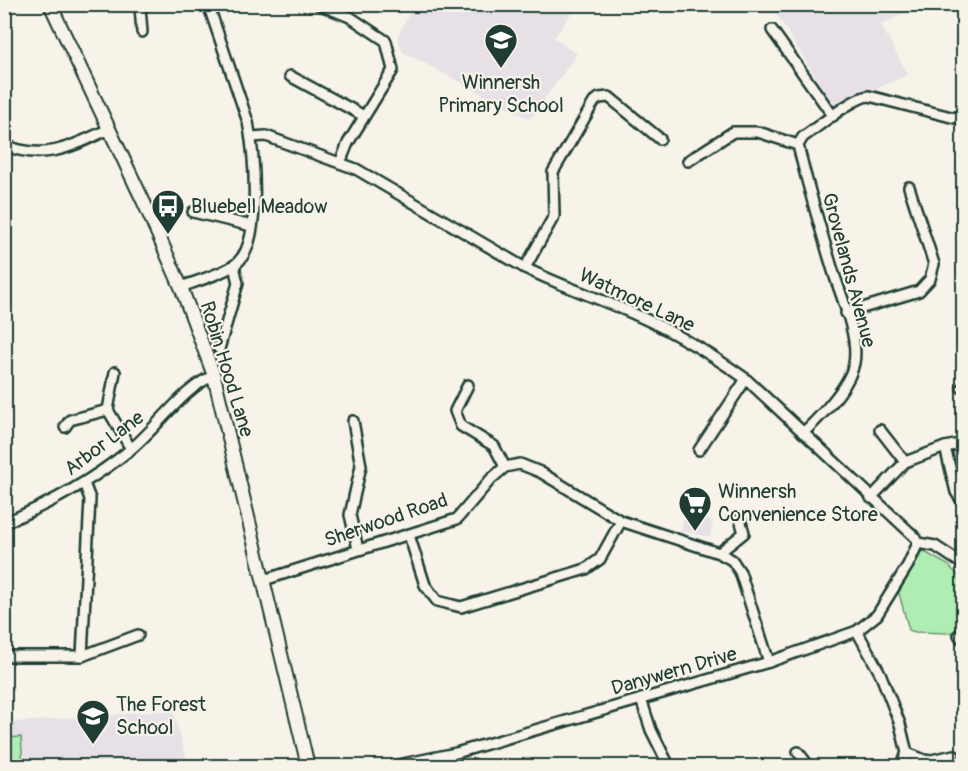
<svg xmlns="http://www.w3.org/2000/svg" width="968" height="771" font-family="Pangolin,sans-serif">
  <style>
    .built { fill: #e7e0e7 }
    .green { fill: #b0edb2; stroke: #689573; stroke-width: 1.5 }
    .lines { fill: none; stroke-linecap: round; stroke-linejoin: round }
    .minor-casing { stroke: #1f3d34; stroke-width: 14 }
    .secondary-casing { stroke: #1f3d34; stroke-width: 16 }
    .minor { stroke: #f7f3e8; stroke-width: 9 }
    .secondary { stroke: #f7f3e8; stroke-width: 12 }
    .labels { text-anchor: middle; dominant-baseline: central; stroke-width: 4.5; stroke-linejoin: round; paint-order: stroke }
    .poi-label { font-size: 20px; fill: #1f3d34; stroke: #f7f3e8; text-anchor: start }
    .street-label { font-size: 20px; fill: #1f3d34; stroke: #f7f3e8 }
  </style>
  <rect width="100%" height="100%" fill="#f7f3e8"/>
  <filter id="ink" filterUnits="userSpaceOnUse"><feTurbulence type="fractalNoise" baseFrequency=".0167" numOctaves="2"/><feDisplacementMap in="SourceGraphic" scale="12" xChannelSelector="R" yChannelSelector="G"/><feConvolveMatrix kernelMatrix="1 2 1 2 8 2 1 2 1" color-interpolation-filters="sRGB"/></filter>
  <g filter="url(#ink)">
    <g class="built">
      <polygon points="413,5 577,5 554,38 577,54 530,119 403,52 398,40 398,36"/>
      <polygon points="771,5 919,5 881,25 908,75 834,107"/>
      <polygon points="684,515 713,521 710,537 681,531"/>
      <polygon points="173,710 188,766 5,766 5,723"/>
    </g>
    <g class="green">
      <polygon points="923,551 948,565 963,580 963,615 955,630 950,633 915,632 909,630 898,590"/>
      <polygon points="21,737 23,766 5,766 5,738"/>
    </g>
    <g class="lines">
      <defs>
        <g id="minor">
          <polyline points="318,4 350,17 386,41 393,70 348,143 340,163"/>
          <polyline points="772,30 833,116"/>
          <polyline points="142,32 140,7 147,4"/>
          <polyline points="963,40 964,40"/>
          <polyline points="290,76 364,116"/>
          <path d="M 251,137 L 266,136 L 356,169 L 525,268 C 555,283 587,294 618,307 C 662,325 707,351 746,379 L 916,538 L 918,543 L 935,546 L 964,565"/>
          <path d="M 4,145 C 45,162 73,146 109,129"/>
          <polyline points="688,161 733,132 758,132 798,145"/>
          <polyline points="193,212 252,226"/>
          <polyline points="525,268 554,216 553,172 594,102 599,98 609,97 660,139"/>
          <path d="M 181,287 C 194,282 231,271 239,261 C 262,238 254,152 248,122 L 208,4"/>
          <polyline points="846,313 919,291 930,279 934,264 909,187"/>
          <polyline points="219,349 238,283 234,266"/>
          <polyline points="115,372 108,410 131,449"/>
          <polyline points="468,385 455,411 461,426 494,446 505,467"/>
          <polyline points="962,388 964,387"/>
          <polyline points="353,421 361,466 350,515 358,549"/>
          <polyline points="65,427 70,420 108,410"/>
          <polyline points="880,430 905,462"/>
          <path d="M 803,433 C 820,417 850,386 854,363 C 859,338 842,298 834,274 C 821,231 808,188 798,145 L 803,137 C 818,127 853,97 869,96 L 955,118 L 964,113"/>
          <polyline points="945,447 956,492 964,504"/>
          <polyline points="699,450 746,379"/>
          <polyline points="871,498 905,462 945,447 964,443"/>
          <path d="M 4,523 C 50,504 93,480 131,449 C 155,430 187,384 214,376"/>
          <polyline points="409,535 425,585 437,601 461,607 586,569 600,559 621,521"/>
          <polyline points="719,553 744,533 740,519"/>
          <polyline points="264,580 457,519 491,479 505,467 520,464 540,472 621,521 719,553 732,560 740,572 769,662"/>
          <polyline points="857,631 880,673 900,724 907,753 901,766"/>
          <polyline points="959,635 964,641"/>
          <polyline points="4,656 82,656 138,635"/>
          <polyline points="82,656 90,499 84,483"/>
          <polyline points="641,699 651,730 669,766"/>
          <polyline points="798,752 809,766"/>
          <polyline points="907,753 927,761 954,755"/>
          <polyline points="393,766 456,753 769,662 857,631 877,615 908,565 918,543"/>
        </g>
        <polyline id="secondary" points="50,4 146,207 181,287 214,376 308,766"/>
      </defs>
      <use href="#minor" class="minor-casing"/>
      <use href="#secondary" class="secondary-casing"/>
      <use href="#minor" class="minor"/>
      <use href="#secondary" class="secondary"/>
    </g>
  </g>
  <defs>
    <symbol id="school-pin" viewBox="-11 -11 22 30"><path d="M0 17L-7.5 6A9.5 9.5 0 1 1 7.5 6Z" fill="#1f3d34" stroke="#f7f3e8"/><path d="M0-5L7-2L0 1L-7-2ZM-4 1L0 2.5L4 1V4Q0 6-4 4Z" fill="#fff"/></symbol>
    <symbol id="bus-pin" viewBox="-11 -11 22 30"><path d="M0 17L-7.5 6A9.5 9.5 0 1 1 7.5 6Z" fill="#1f3d34" stroke="#f7f3e8"/><path d="M-5-6H5V4H4V6H2V4H-2V6H-4V4H-5ZM-3.5-4V0h7V-4ZM-3.5 1.2v1.5H-2V1.2ZM2 1.2v1.5H3.5V1.2Z" fill="#fff"/></symbol>
    <symbol id="supermarket-pin" viewBox="-11 -11 22 30"><path d="M0 17L-7.5 6A9.5 9.5 0 1 1 7.5 6Z" fill="#1f3d34" stroke="#f7f3e8"/><path d="M-6-5.5h2.5l.6 2H6L4.5 2H-2.5L-4.4-4H-6ZM-1.5 3.2a1.3 1.3 0 1 0 .1 0ZM3 3.2a1.3 1.3 0 1 0 .1 0Z" fill="#fff"/></symbol>
  </defs>
  <g fill-rule="evenodd">
    <use href="#school-pin" x="482" y="21" width="38" height="52"/>
    <use href="#bus-pin" x="149" y="187" width="38" height="52"/>
    <use href="#supermarket-pin" x="676" y="484" width="38" height="52"/>
    <use href="#school-pin" x="74" y="697" width="38" height="52"/>
  </g>
  <g class="labels">
    <g class="poi-label">
      <text x="501" y="82" text-anchor="middle">Winnersh<tspan x="501" dy="23">Primary School</tspan></text>
      <text x="191" y="206">Bluebell Meadow</text>
      <text x="718" y="491">Winnersh<tspan x="718" dy="23">Convenience Store</tspan></text>
      <text x="116" y="704">The Forest<tspan x="116" dy="23">School</tspan></text>
    </g>
    <g class="street-label">
      <text transform="translate(849 270) rotate(75)">Grovelands Avenue</text>
      <text transform="translate(637 300) rotate(25)">Watmore Lane</text>
      <text transform="translate(227 369) rotate(73)">Robin Hood Lane</text>
      <text transform="translate(104 443) rotate(-37)">Arbor Lane</text>
      <text transform="translate(386 520) rotate(-19)">Sherwood Road</text>
      <text transform="translate(674 671) rotate(-16)">Danywern Drive</text>
    </g>
  </g>
  <rect width="968" height="771" fill="none" stroke="#f7f3e8" stroke-width="24"/>
  <rect x="12" y="12" width="944" height="747" fill="none" stroke="#1f3d34" stroke-width="2" filter="url(#ink)"/>
</svg>
